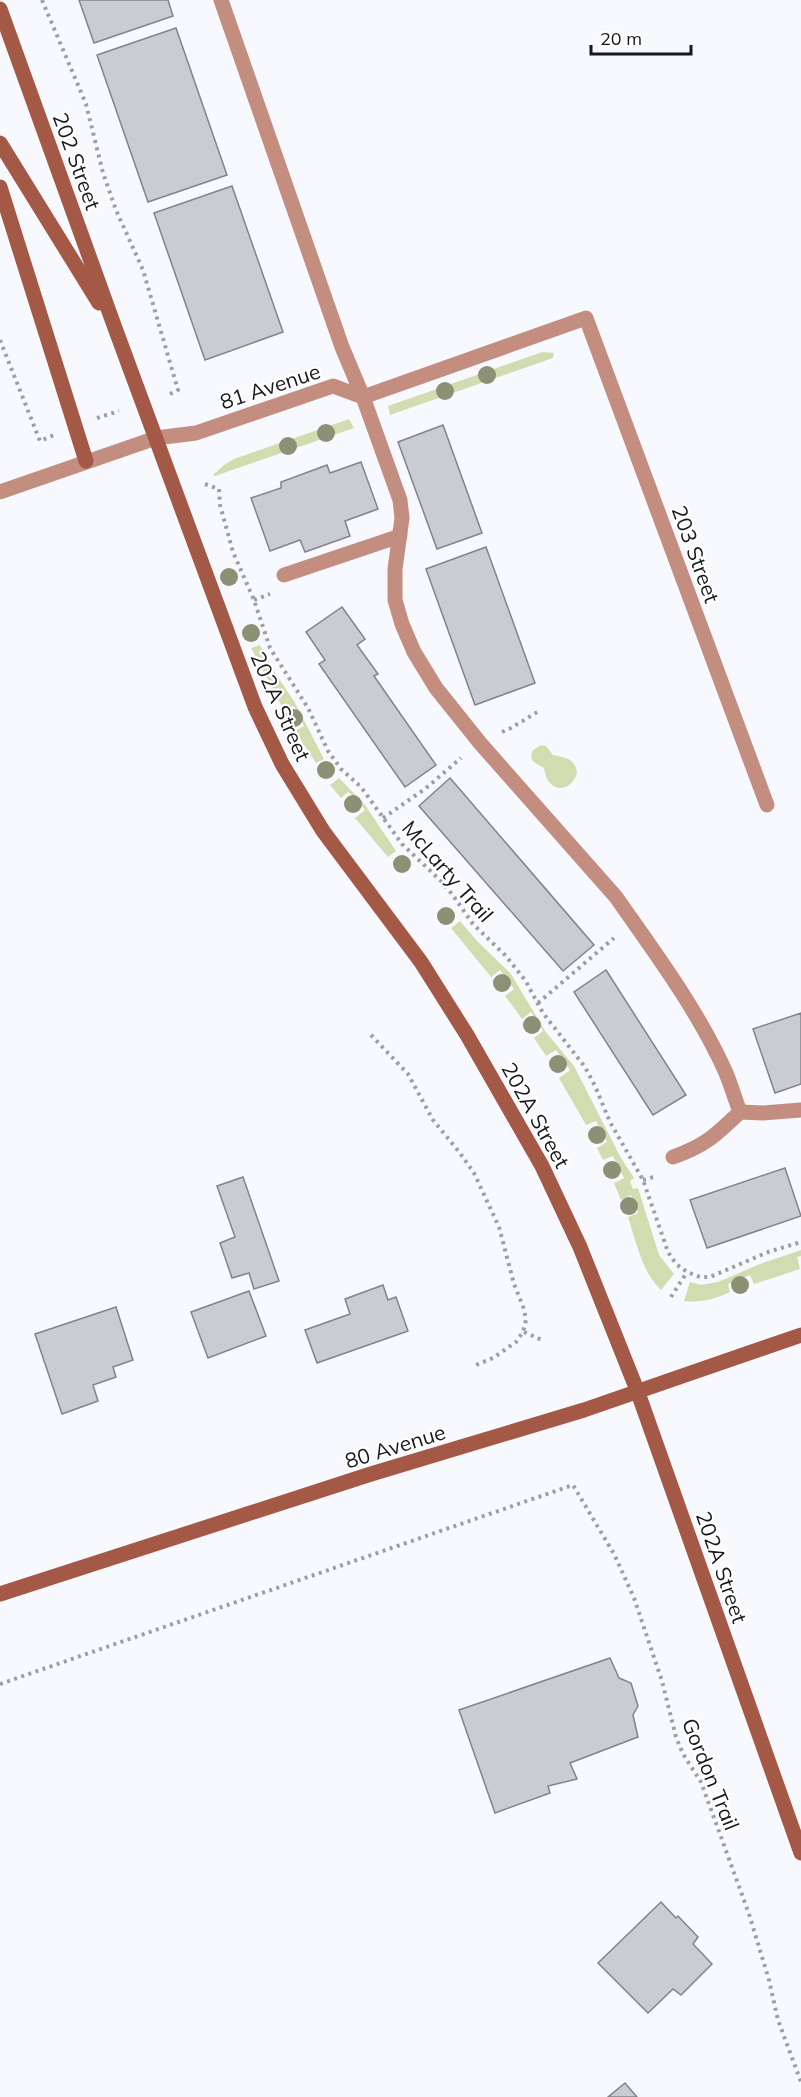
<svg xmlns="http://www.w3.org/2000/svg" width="801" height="2097" font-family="Mulish,sans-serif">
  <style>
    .green { fill: #d2dcb1 }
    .building { fill: #caccd4; stroke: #82838b; stroke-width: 1.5 }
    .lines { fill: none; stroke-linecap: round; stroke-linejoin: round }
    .path { stroke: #9e9fa4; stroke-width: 4; stroke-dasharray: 3 4.5; stroke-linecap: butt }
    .lane { stroke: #c38e80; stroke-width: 15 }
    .street { stroke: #c38e80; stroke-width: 15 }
    .secondary { stroke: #a45946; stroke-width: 15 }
    .tree { fill: #8c9074 }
    .labels { text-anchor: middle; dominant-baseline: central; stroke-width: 4.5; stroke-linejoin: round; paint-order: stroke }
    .street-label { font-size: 21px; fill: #17181b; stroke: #fff }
  </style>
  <rect width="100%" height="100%" fill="#f8f9fe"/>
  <g class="green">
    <polygon points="542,352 554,353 553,358 390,415 388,406"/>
    <polygon points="349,419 354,428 215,476 213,475 224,465 234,459"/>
    <polygon points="260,645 272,668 295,703 324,759 316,763 295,731 304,726 294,706 284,711 251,648"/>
    <path d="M 541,745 L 546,746 L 553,755 C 566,758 575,758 577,773 C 574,785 560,794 550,783 C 546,779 545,773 544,768 C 535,763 528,761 533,750 Z"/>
    <polygon points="339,778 365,805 396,851 388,857 355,818 365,810 358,800 348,792 341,798 330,785"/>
    <path d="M 460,921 L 477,941 L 511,974 L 545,1031 L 574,1066 L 621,1158 L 634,1178 L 630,1181 L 633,1189 L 638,1188 L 659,1255 L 674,1274 L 661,1290 C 642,1272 636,1241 628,1217 L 638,1213 L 631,1195 L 621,1200 L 614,1183 L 624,1178 L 613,1156 L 603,1160 L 597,1148 L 607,1142 L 596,1121 L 586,1125 L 559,1078 L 570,1070 L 556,1050 L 546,1056 L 534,1038 L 543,1031 L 531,1012 L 522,1019 L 505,996 L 514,989 L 500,970 L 491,977 L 451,928 Z"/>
    <path d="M 801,1250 L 801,1256 L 797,1257 L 800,1269 L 754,1284 L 750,1275 L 728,1284 L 730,1292 C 715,1299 701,1303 684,1301 L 690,1282 L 701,1285 L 718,1282 L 760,1264 Z"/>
  </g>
  <g class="building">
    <polygon points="79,0 168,0 173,16 94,43"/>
    <polygon points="176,28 227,175 148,202 97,55"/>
    <polygon points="232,186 283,332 205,360 154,213"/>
    <polygon points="443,425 482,533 437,549 398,442"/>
    <polygon points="361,462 378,509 345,521 350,536 305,552 300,540 270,551 251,498 281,488 281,482 327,465 330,473"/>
    <polygon points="486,547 535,683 475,705 426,569"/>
    <polygon points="342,607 365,639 357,645 378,674 374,676 436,765 405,787 319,664 325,660 306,632"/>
    <polygon points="450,778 594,945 563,971 419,806"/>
    <polygon points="606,970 686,1095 653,1115 574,992"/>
    <polygon points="801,1013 801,1084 775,1093 753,1029"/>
    <polygon points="785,1168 801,1216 707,1248 690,1200"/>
    <polygon points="243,1177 279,1281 254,1289 249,1273 232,1278 220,1243 235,1237 217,1186"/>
    <polygon points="383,1285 388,1300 396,1297 408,1331 317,1363 305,1330 350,1314 345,1299"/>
    <polygon points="249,1291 266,1336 208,1358 191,1312"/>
    <polygon points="116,1307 133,1360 113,1367 116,1377 93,1385 98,1401 62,1414 35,1334"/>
    <polygon points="610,1658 619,1678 631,1683 638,1706 633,1715 638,1737 570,1763 577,1779 548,1786 550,1793 495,1813 459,1710"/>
    <polygon points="661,1902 676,1918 678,1916 698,1937 693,1944 712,1964 681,1995 673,1989 648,2013 598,1963"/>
    <polygon points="625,2083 637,2097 608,2097"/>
  </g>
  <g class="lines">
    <g class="path">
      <polyline points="42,0 86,104 103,173 116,210 143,270 178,390 166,396"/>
      <polyline points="0,340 40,441 54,435"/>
      <polyline points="97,418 119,411"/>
      <polyline points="205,484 219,489 220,505 233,552 254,600 270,648 308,708 328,751 341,769 361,787 402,844 441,881 452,894 473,924 505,955 525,980 543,1013 585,1067 595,1086 610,1122 643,1180 668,1252 676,1264 687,1272 700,1277 710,1277 768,1252 801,1242"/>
      <polyline points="254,600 270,594"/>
      <polyline points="502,732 511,728 539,711"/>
      <polyline points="383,818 425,789 461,758"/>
      <polyline points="538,1003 614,938"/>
      <polyline points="371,1035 408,1074 433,1120 460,1153 474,1173 499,1227 514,1284 524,1309 526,1320 523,1332 516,1342 493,1358 476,1365"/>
      <polyline points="643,1180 657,1176"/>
      <polyline points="671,1297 687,1272"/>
      <polyline points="524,1332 542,1340"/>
      <polyline points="0,1684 573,1485 614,1554 634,1598 662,1681 676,1737 683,1754 701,1782 749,1914 769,1980 778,2020 801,2082"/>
    </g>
    <g class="lane">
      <path d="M 221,0 L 342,347 L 363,397 L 400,500 L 402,518 L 395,569 L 395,600 L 402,624 L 414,652 L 436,688 L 480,743 L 616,897 C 655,953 698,1010 726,1073 C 731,1085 735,1099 740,1112"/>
      <polyline points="284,575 400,536"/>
      <path d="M 673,1157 C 705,1146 716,1135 740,1112 L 763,1113 L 801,1110"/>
    </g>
    <polyline class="street" points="0,492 156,438 196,433 333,386 363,397 586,318 767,805"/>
    <g class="secondary">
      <polyline points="0,9 115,328 255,707 282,764 323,831 421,962 467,1035 542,1166 580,1247 637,1390 801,1853"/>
      <polyline points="0,143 99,303"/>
      <polyline points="0,187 86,461"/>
      <polyline points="0,1594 371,1474 584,1410 801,1335"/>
    </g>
  </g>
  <g class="tree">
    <circle cx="487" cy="375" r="9"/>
    <circle cx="445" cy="391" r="9"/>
    <circle cx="326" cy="433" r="9"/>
    <circle cx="288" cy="446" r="9"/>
    <circle cx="229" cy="577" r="9"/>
    <circle cx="251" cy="633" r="9"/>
    <circle cx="294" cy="718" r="9"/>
    <circle cx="326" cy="770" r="9"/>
    <circle cx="353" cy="804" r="9"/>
    <circle cx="402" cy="864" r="9"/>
    <circle cx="446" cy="916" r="9"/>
    <circle cx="502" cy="983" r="9"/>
    <circle cx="532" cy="1025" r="9"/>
    <circle cx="558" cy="1064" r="9"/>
    <circle cx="597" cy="1135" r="9"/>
    <circle cx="612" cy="1170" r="9"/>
    <circle cx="629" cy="1206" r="9"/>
    <circle cx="740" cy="1285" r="9"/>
  </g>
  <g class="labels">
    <g class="street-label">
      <text transform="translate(77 161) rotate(70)">202 Street</text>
      <text transform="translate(270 386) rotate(-18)">81 Avenue</text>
      <text transform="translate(696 554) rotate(70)">203 Street</text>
      <text transform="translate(281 706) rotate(66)">202A Street</text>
      <text transform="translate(448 871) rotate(49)">McLarty Trail</text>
      <text transform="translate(536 1115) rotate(61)">202A Street</text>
      <text transform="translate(395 1446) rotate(-17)">80 Avenue</text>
      <text transform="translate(722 1567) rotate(71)">202A Street</text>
      <text transform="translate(711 1774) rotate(68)">Gordon Trail</text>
    </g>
  </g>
  <path d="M591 45v9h100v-9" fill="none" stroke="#17181b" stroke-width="3"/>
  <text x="600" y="45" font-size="18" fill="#17181b" stroke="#ffffff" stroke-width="4.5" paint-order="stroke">20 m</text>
</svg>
